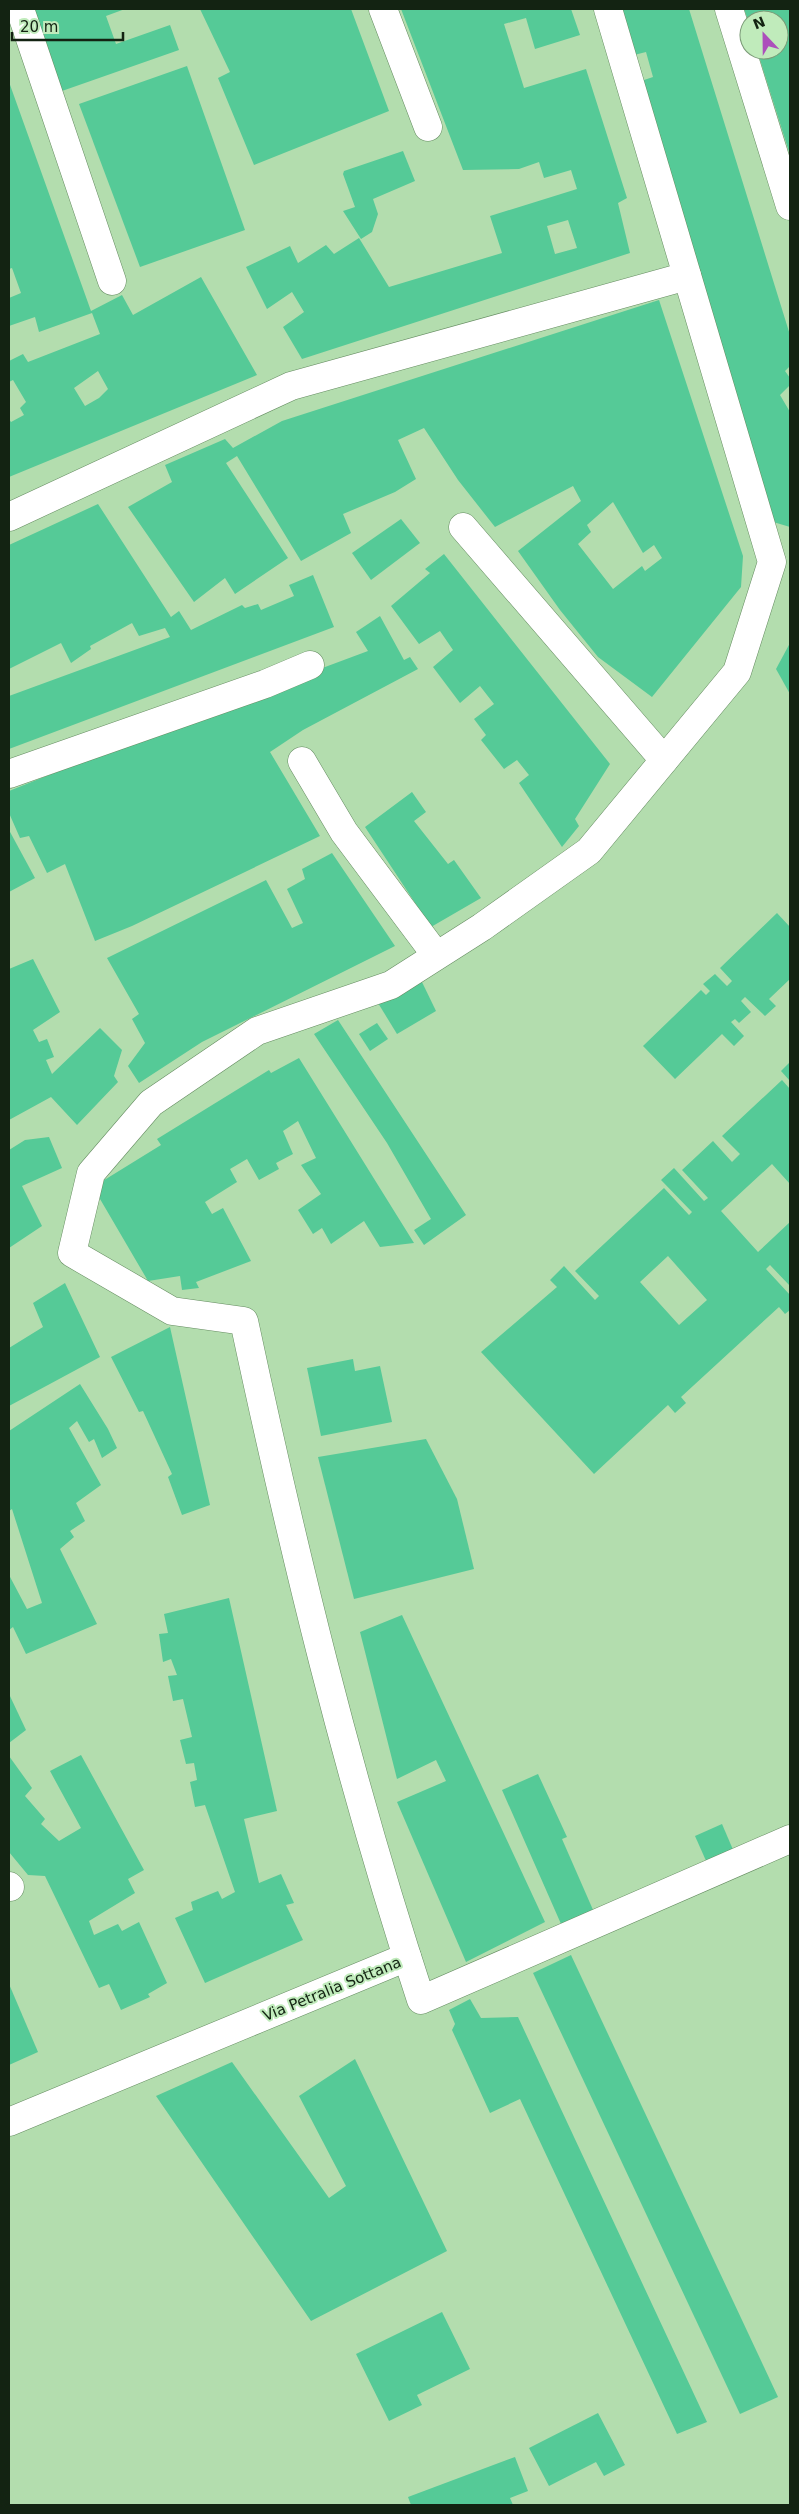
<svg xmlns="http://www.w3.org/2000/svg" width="799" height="2514" font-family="'DejaVu Sans',sans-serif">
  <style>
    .building { fill: #55ca97; fill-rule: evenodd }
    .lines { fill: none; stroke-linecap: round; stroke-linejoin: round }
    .minor-casing { stroke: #658c61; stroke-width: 29 }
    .minor { stroke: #fff; stroke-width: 28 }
    .labels { text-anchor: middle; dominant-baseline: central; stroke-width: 4; stroke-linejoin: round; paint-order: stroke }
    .street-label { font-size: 15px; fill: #132312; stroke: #c0ebbb }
  </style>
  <rect width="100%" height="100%" fill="#b3ddae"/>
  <g class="building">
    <polygon points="33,9 125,9 106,16 116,44 170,25 179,50 62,91"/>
    <polygon points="200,9 351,9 389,111 254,165 218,78 230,72"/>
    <path d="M 401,9 L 571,9 L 580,35 L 535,49 L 526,18 L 504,24 L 524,88 L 586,69 L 627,198 L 618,203 L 630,253 L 302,359 L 283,327 L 304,312 L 292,292 L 267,309 L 246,267 L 290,246 L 298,263 L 326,245 L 334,254 L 359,238 L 389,287 L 502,253 L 490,216 L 577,189 L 571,170 L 544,178 L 539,162 L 519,169 L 463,170 ZM 568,220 L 577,248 L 555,254 L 547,226 Z"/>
    <polygon points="616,9 689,9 790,335 790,366 785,371 790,378 790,385 780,395 790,412 790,527 770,521 638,82 653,77 646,52 630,56"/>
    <polygon points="744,9 790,9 790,155 757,50 779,50 779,20 748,20"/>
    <polygon points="187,66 245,230 140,267 79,104"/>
    <path d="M 9,82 L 91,311 L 122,295 L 133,315 L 201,277 L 257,375 L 9,477 L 9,419 L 11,422 L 24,415 L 20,408 L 26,402 L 13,380 L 9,382 L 9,361 L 23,354 L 28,362 L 100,334 L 92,313 L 39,332 L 35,317 L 9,326 L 9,298 L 21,293 L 12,268 L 9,269 ZM 98,371 L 108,389 L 99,398 L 85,406 L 74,388 Z"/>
    <polygon points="403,151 415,181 373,199 378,214 372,232 361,239 343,211 355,207 343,174 344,171"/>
    <path d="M 659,300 L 743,556 L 741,587 L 652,697 L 598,657 L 560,610 L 518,551 L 581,501 L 573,486 L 495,527 L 458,480 L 424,428 L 398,440 L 416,479 L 395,492 L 343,514 L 351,533 L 301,561 L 237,456 L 226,463 L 288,558 L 235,594 L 225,578 L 194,602 L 128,507 L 172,482 L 165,465 L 225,439 L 233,448 L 282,421 ZM 613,502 L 643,553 L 654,545 L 662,558 L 645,571 L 642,566 L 613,589 L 578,544 L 591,532 L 587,525 Z"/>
    <polygon points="98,504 171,617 179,611 191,630 242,605 245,608 258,604 261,610 294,596 289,585 313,575 334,627 9,749 9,696 170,637 165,628 139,636 132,623 90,646 91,649 71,663 61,643 9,669 9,545"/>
    <polygon points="401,519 420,543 371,580 352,553"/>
    <polygon points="444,554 610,764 575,819 579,826 562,847 519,783 529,775 517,760 504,769 481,740 486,735 474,719 494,704 480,686 460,703 433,667 453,650 440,631 419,644 391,606 430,573 425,569"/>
    <polygon points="380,616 404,660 410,657 418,669 303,730 270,752 320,836 132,926 95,941 65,864 47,873 29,836 20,838 9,813 9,791 239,699 368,651 356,632"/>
    <polygon points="790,643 790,694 776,669"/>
    <polygon points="412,792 426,812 414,821 448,864 454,860 481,898 431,927 365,827"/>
    <polygon points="9,830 35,878 9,892"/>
    <polygon points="332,853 395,946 202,1042 139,1083 128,1066 145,1043 132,1019 139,1014 107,958 266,880 292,928 303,923 287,889 305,879 302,869"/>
    <polygon points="777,913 790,927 790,979 769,999 776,1006 765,1016 745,997 741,1001 751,1012 739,1023 735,1019 731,1022 744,1036 734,1046 722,1034 675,1079 643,1046 701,990 706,995 710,991 703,984 715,974 727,986 732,981 720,968"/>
    <polygon points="33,959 60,1012 33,1030 39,1042 47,1039 54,1057 46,1060 52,1074 100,1028 122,1050 114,1076 118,1082 77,1125 51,1097 9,1120 9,969"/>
    <polygon points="421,980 436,1011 397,1034 378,1003"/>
    <polygon points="338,1020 466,1215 424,1245 414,1230 431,1219 387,1143 314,1034"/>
    <polygon points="377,1023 388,1039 370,1051 359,1034"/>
    <polygon points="299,1058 414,1243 380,1247 364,1221 331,1244 322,1228 313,1234 298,1210 321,1194 301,1165 316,1158 298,1121 283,1131 293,1154 276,1163 279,1169 259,1180 247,1159 230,1169 237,1182 205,1202 212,1214 223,1208 251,1261 196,1282 199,1288 182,1290 180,1276 148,1281 93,1187 161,1145 157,1139 269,1070 271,1073"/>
    <polygon points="790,1062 790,1081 781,1071"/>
    <path d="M 782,1080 L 790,1089 L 790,1184 L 772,1164 L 721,1211 L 758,1252 L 790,1222 L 790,1286 L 770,1265 L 766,1269 L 790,1295 L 790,1310 L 785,1314 L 779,1307 L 681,1397 L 686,1403 L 675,1413 L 668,1405 L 594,1474 L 481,1352 L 557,1287 L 550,1280 L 564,1266 L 595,1300 L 599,1296 L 575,1271 L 664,1188 L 689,1215 L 692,1212 L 661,1180 L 674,1168 L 704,1201 L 708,1198 L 682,1170 L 713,1141 L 732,1162 L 740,1154 L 722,1136 ZM 668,1256 L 707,1300 L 679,1325 L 640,1282 Z"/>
    <polygon points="49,1137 62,1168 22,1186 42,1226 9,1248 9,1150 25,1140"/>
    <polygon points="65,1283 100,1357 9,1406 9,1348 43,1327 33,1303"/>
    <polygon points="170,1327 210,1505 182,1515 168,1477 172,1474 143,1411 139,1412 111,1357"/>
    <polygon points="353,1359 355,1371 380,1366 392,1422 321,1436 307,1368"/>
    <polygon points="80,1384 108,1429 117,1448 102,1458 94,1439 89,1442 77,1421 69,1428 101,1485 76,1503 85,1521 70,1531 74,1537 60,1549 97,1624 26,1654 13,1627 9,1630 9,1575 27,1609 42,1603 12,1509 9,1511 9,1431"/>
    <polygon points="426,1439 457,1499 474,1569 354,1599 318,1457"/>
    <polygon points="229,1598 277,1811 244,1819 259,1883 281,1874 294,1903 286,1905 303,1940 205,1983 175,1918 193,1910 191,1902 218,1891 222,1899 235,1892 205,1805 195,1807 190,1782 197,1780 194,1763 186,1764 180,1740 192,1737 183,1699 173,1701 168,1676 177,1675 171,1659 163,1662 159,1634 168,1633 164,1614"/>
    <polygon points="402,1615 545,1922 466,1962 397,1802 446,1781 436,1760 397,1779 360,1632"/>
    <polygon points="9,1694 26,1730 9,1743"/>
    <polygon points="81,1755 144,1870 128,1879 135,1893 89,1921 94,1935 118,1924 122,1931 139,1922 167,1983 148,1994 150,1997 121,2010 109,1984 99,1988 45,1876 28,1875 9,1852 9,1756 32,1788 25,1796 45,1819 41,1824 59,1841 81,1828 50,1771"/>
    <polygon points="538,1774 567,1837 562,1839 597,1919 565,1933 502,1790"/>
    <polygon points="722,1824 734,1852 707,1863 695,1836"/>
    <polygon points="571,1955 778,2397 740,2414 533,1973"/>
    <polygon points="9,1984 38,2052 9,2065"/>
    <polygon points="470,1999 481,2018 518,2017 707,2422 677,2434 520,2099 490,2113 452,2030 455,2024 449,2010"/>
    <polygon points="355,2059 447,2251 311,2321 156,2096 232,2062 329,2198 346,2186 299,2096"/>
    <polygon points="442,2312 470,2369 417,2395 422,2405 389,2421 356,2354"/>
    <polygon points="598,2413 625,2465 604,2476 596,2462 549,2486 529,2448"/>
    <polygon points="515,2457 528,2491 510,2498 513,2505 411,2505 408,2497"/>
  </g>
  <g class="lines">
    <defs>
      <g id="minor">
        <polyline points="20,9 112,281"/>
        <polyline points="383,9 428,127"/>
        <path d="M 608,9 L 772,562 L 737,672 L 589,851 L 482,927 L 391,985 L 257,1031 L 151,1103 L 91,1173 L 72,1253 L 172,1311 L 244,1321 C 293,1550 348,1778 421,2000 L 790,1839"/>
        <polyline points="729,9 790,206"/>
        <polyline points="9,517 291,386 687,276"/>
        <polyline points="463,527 664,760"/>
        <polyline points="302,761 344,832 436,955"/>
        <polyline points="9,774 265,684 310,665"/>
        <polyline points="9,1886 10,1887"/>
        <polyline points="9,2122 407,1957"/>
      </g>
    </defs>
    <use href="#minor" class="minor-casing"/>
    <use href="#minor" class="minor"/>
  </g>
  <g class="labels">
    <g class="street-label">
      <text transform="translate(332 1989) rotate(-22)">Via Petralia Sottana</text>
    </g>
  </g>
  <rect width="799" height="2514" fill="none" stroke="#132312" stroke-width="20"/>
  <g transform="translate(764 35) rotate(338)"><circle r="24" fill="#c0ebbb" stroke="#7b9b77"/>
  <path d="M0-4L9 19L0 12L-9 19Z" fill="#ac50bb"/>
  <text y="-8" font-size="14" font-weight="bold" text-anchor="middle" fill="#132312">N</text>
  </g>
  <path d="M12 32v8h111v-8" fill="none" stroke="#132312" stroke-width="2.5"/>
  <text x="20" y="32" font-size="15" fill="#132312" stroke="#c0ebbb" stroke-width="4" paint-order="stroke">20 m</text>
</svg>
